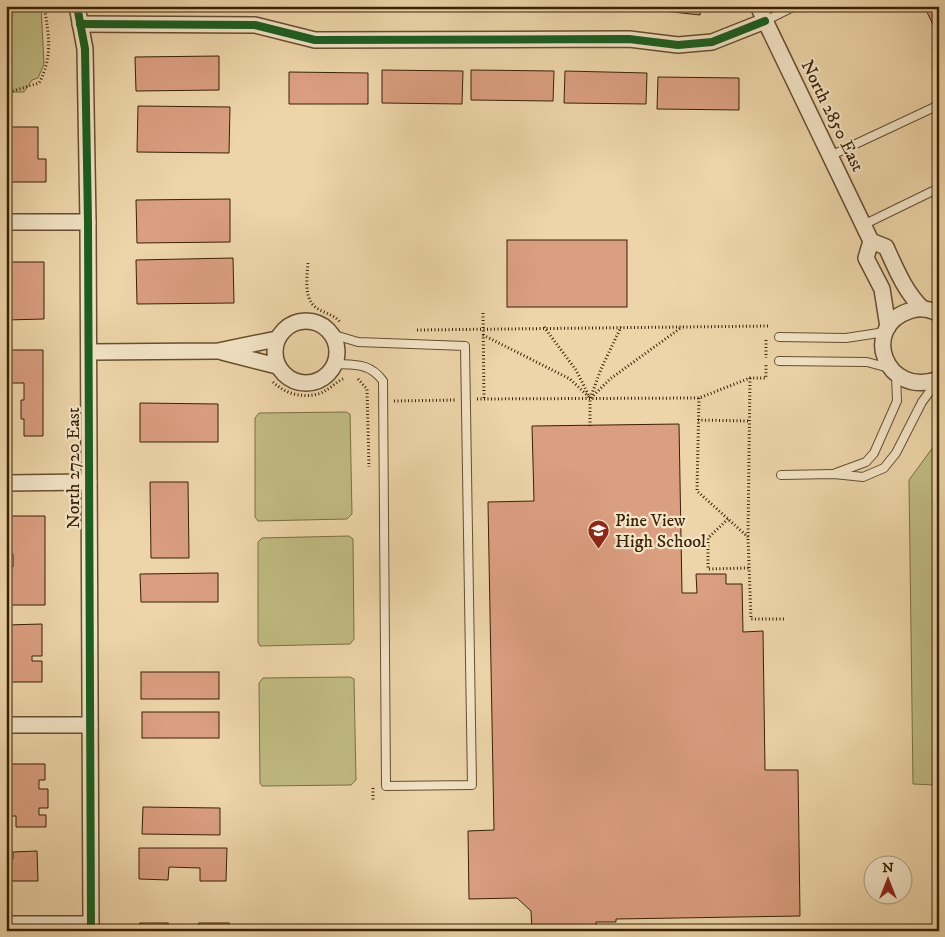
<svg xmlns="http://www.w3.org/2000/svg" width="945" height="937" font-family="'IM FELL DW Pica',serif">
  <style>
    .green { fill: #c0bb82; stroke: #7c6e44 }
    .building { fill: #da9e80; stroke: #392106 }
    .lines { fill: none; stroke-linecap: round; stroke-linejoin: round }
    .service-casing { stroke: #664e2f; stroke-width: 10 }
    .minor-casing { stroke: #664e2f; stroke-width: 18 }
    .path { stroke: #392106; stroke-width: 3; stroke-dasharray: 1 2.5; stroke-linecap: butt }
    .service { stroke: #f3e4c7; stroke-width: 8 }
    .minor { stroke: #f3e4c7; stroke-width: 15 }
    .cycleway-casing { stroke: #f3e4c7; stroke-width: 11 }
    .cycleway { stroke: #1b5e20; stroke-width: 8 }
    .labels { text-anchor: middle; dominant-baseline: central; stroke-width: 4.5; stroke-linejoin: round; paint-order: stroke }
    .street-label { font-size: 18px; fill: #392106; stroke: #f3e4c7 }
    .poi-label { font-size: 18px; fill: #392106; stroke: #f3e4c7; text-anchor: start }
  </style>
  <rect width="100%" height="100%" fill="#edd5a9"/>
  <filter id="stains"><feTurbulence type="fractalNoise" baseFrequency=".004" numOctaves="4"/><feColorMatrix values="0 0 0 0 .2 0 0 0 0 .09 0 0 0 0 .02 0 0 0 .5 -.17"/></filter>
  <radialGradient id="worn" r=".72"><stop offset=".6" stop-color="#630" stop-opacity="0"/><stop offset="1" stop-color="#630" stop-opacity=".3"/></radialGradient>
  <g class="green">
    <polygon points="6,6 41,6 44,64 38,78 32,80 24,92 6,92"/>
    <polygon points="346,412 350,414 352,514 347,519 258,521 255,517 255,418 259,413"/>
    <polygon points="939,439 939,830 935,785 913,784 909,480"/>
    <polygon points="349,536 353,539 354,639 350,644 260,646 258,642 258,542 262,538"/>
    <polygon points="350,677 354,679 356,780 351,785 262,786 260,783 259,683 263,678"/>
  </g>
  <g class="building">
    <rect x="344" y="6" width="79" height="1"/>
    <rect x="435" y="6" width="83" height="2"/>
    <polygon points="617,6 701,6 700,15"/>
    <polygon points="924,6 939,6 939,37"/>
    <polygon points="219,56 219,90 136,91 135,57"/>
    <polygon points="382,70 463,71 462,104 382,103"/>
    <polygon points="471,70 554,71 553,101 471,100"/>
    <polygon points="565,71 647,73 646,104 564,103"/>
    <polygon points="289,72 368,73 368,104 289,104"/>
    <polygon points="658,77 739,78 739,110 657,109"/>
    <polygon points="138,106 230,107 229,153 137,152"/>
    <polygon points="6,127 38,127 38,159 46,159 46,182 6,182"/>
    <polygon points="230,199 230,242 137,243 136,200"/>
    <rect x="507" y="240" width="120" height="67"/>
    <polygon points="233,258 234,303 137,304 136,260"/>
    <polygon points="6,262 44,262 44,319 6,320"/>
    <polygon points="6,350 43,350 43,436 24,436 24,419 21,419 21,400 24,400 24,383 6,383"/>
    <polygon points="140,403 218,404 218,442 140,442"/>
    <polygon points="679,424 682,593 697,593 696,574 726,574 726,584 742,584 743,632 763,631 765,770 798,770 800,916 616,919 616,922 596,922 596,931 532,931 531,911 517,898 469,899 468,831 494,830 488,502 534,501 532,426"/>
    <polygon points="150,482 188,482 189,558 151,558"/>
    <polygon points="6,516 45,516 45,605 6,605 6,567 13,567 13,554 6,554"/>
    <polygon points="218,573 218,602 141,602 140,574"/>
    <polygon points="42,624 42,656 32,656 32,661 42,661 42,682 6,682 6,625"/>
    <rect x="141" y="672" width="78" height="27"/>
    <rect x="142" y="712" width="77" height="26"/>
    <polygon points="6,764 45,764 45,780 39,780 39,789 48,789 48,808 39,808 39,815 46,815 46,827 16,827 16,816 6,816"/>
    <polygon points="143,807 220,808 220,835 142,834"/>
    <polygon points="139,848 227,848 226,881 200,881 200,868 169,867 168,880 139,879"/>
    <polygon points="37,851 38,881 6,881 6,859 13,859 13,852"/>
    <rect x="140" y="923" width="28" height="8"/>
    <rect x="199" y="923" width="30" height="8"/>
  </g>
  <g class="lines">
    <defs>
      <g id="service">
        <polyline points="765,21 795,6"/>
        <polyline points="830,156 939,105"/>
        <polyline points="863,225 939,188"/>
        <path d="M 331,334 L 358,342 L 465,346 L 472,785 L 386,786 L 383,381 C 370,363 356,365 335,364"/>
        <polyline points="779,337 846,338 885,332"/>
        <polyline points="779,361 867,362 889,368"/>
        <polyline points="836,473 866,462 874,453 897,401 896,375"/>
        <polyline points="781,475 834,474 863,477 884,468 896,453 922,402 938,380"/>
      </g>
      <g id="minor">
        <polyline points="77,6 85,49 88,222 91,931"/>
        <polyline points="758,6 871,241 866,258 882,289 888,327"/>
        <polyline points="80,24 255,25 315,40 629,39 678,45 712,42 765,21"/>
        <polyline points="6,222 88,222"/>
        <path d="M 871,241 L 886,247 C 896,269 905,292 923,309"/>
        <path d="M 939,314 C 930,309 919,307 909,311 C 860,327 885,399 939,379"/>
        <circle cx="306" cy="352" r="31"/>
        <polyline points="90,352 218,351 277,339"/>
        <polyline points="222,352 277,366"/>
        <polyline points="6,483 89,482"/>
        <polyline points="6,725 90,725"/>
        <polyline points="6,924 91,924"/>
      </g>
    </defs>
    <use href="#service" class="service-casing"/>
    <use href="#minor" class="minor-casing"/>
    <g class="path">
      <path d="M 6,93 L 39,83 C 53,57 49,35 44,6"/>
      <path d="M 308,263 C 307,276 304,296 314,306 C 322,313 334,314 341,323"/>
      <polyline points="483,313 484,399"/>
      <polyline points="544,327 576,370 589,396"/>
      <polyline points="417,330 769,326"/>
      <polyline points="483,335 570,379 590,398"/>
      <polyline points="766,340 766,358"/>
      <polyline points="750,378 748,537 751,619 784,619"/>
      <polyline points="358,379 367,389 369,467"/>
      <path d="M 273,382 C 285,394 304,399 321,393 C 330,389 337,381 345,378"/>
      <polyline points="591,398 610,379 682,327"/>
      <polyline points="699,398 697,491 748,537"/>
      <polyline points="477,399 699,398 750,378 766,378 766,365"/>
      <polyline points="394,401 456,400"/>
      <polyline points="698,420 749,421"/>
      <polyline points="590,426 590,399 601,369 621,327"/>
      <polyline points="728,519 708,538 708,569 749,568"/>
      <polyline points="373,788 373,802"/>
    </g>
    <use href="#service" class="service"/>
    <use href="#minor" class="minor"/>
    <defs>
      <g id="cycleway">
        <polyline points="77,6 85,49 88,222 91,931"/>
        <polyline points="80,24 255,25 315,40 629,39 678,45 712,42 765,21"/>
      </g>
    </defs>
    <use href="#cycleway" class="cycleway-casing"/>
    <use href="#cycleway" class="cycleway"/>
  </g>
  <defs>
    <symbol id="school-pin" viewBox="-11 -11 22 30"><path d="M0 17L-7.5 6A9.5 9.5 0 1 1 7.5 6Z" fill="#8f2418" stroke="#f3e4c7"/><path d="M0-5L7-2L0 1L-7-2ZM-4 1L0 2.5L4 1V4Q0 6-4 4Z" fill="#fff"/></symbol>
  </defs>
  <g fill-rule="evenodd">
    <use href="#school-pin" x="586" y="518" width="25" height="34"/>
  </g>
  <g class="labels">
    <g class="street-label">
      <text transform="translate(832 116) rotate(64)">North 2850 East</text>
      <text transform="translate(74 468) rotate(-90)">North 2720 East</text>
    </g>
    <g class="poi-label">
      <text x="615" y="521">Pine View<tspan x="615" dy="21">High School</tspan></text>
    </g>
  </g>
  <rect width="945" height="937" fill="none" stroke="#edd5a9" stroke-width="25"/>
  <rect x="8" y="8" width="930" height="922" fill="none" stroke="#392106" stroke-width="2.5"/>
  <rect x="12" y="12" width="920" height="912" fill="none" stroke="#392106"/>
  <g transform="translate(888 880)"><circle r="24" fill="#f3e4c7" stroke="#a9967a"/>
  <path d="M0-4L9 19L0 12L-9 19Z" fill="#8f2418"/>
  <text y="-8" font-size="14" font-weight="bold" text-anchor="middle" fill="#392106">N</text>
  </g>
  <rect width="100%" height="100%" filter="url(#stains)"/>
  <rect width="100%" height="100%" fill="url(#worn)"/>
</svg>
